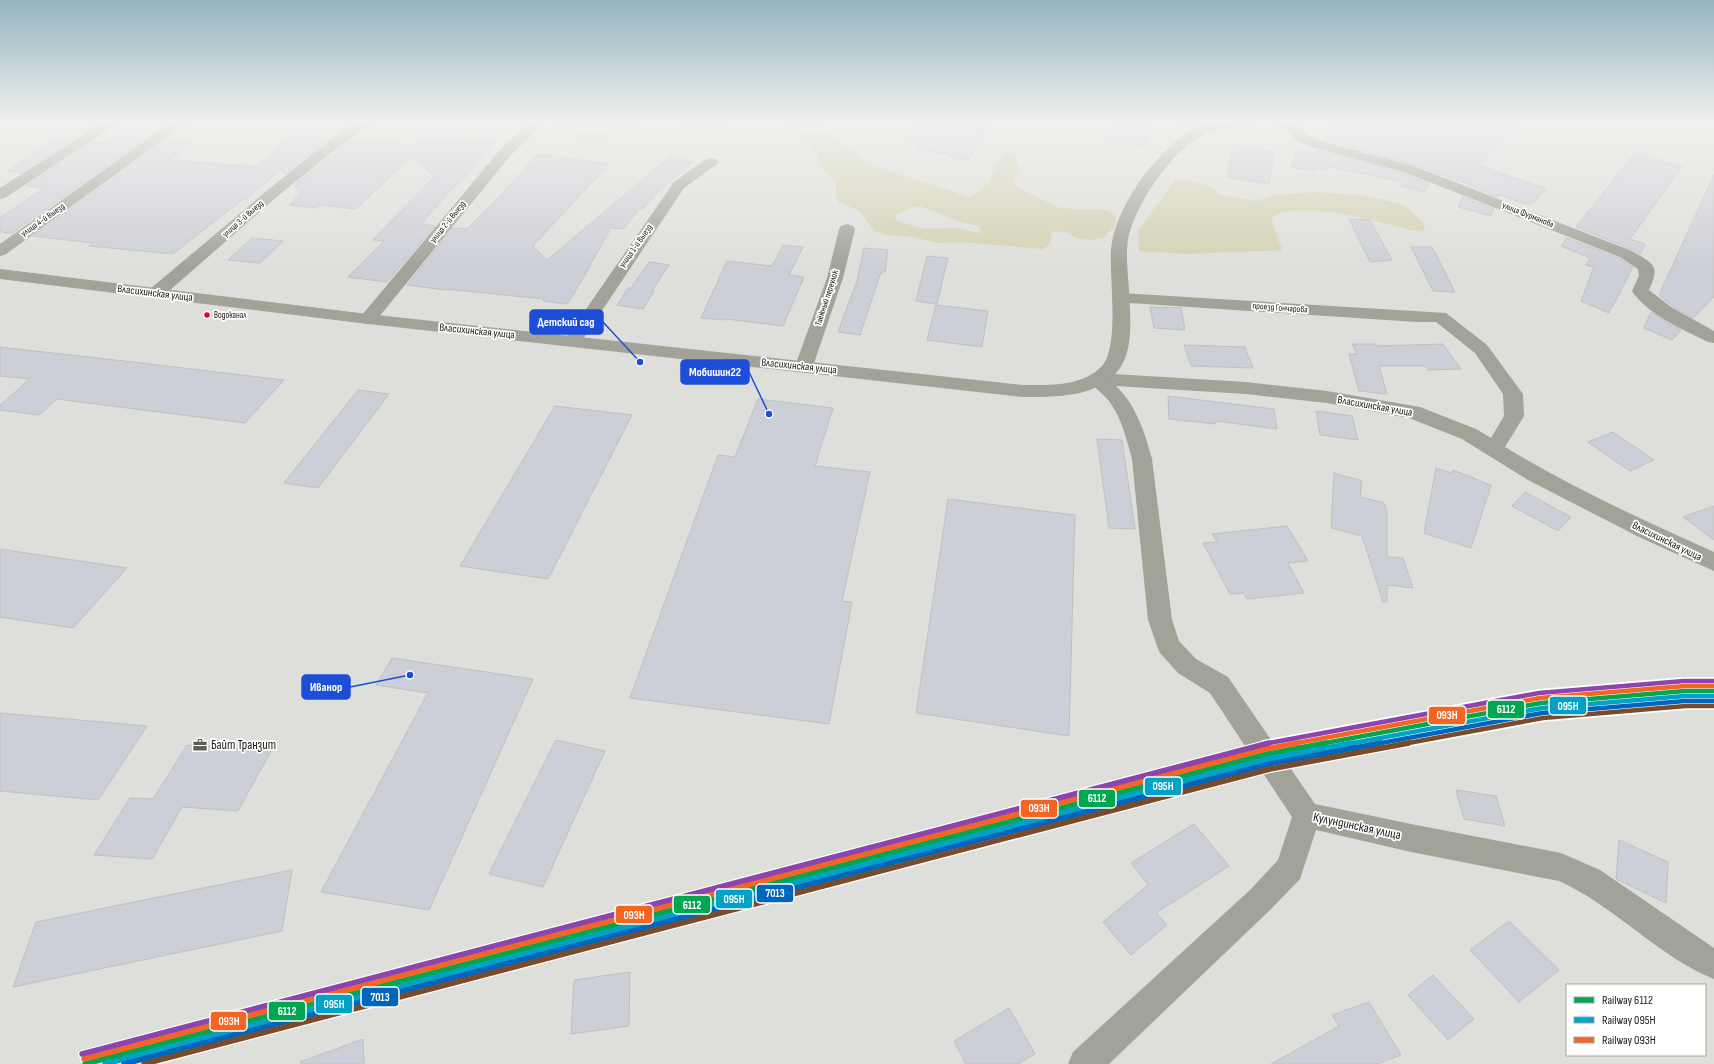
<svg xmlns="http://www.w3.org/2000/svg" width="1714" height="1064" font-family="'Sofia Sans Condensed',sans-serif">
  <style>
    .green { fill: #d4d1b2; fill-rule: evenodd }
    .building { fill: #cdcfd8; stroke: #c0c0c0 }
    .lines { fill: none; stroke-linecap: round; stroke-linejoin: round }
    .street { fill: #a2a299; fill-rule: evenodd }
    .secondary { fill: #a2a299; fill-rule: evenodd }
    .rail-1-far1-casing { stroke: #fffffe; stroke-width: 8 }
    .rail-1-casing { stroke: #fffffe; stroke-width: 8 }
    .rail-2-far1-casing { stroke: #fffffe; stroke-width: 8 }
    .rail-2-casing { stroke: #fffffe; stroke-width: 8 }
    .rail-3-far1-casing { stroke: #fffffe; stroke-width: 8 }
    .rail-3-casing { stroke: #fffffe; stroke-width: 8 }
    .rail-4-far1-casing { stroke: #fffffe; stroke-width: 8 }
    .rail-4-casing { stroke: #fffffe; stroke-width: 8 }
    .rail-5-far1-casing { stroke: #fffffe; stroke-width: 8 }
    .rail-5-casing { stroke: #fffffe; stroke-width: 8 }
    .rail-6-far1-casing { stroke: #fffffe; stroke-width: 8 }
    .rail-6-casing { stroke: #fffffe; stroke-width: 8 }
    .rail-1-far1 { stroke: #00a651; stroke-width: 4.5 }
    .rail-1 { stroke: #00a651; stroke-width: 5.5 }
    .rail-2-far1 { stroke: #01a2c5; stroke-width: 4.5 }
    .rail-2 { stroke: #01a2c5; stroke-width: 5.5 }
    .rail-3-far1 { stroke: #f26522; stroke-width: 4.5 }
    .rail-3 { stroke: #f26522; stroke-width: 5.5 }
    .rail-4-far1 { stroke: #0065bd; stroke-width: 4.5 }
    .rail-4 { stroke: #0065bd; stroke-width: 5.5 }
    .rail-5-far1 { stroke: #8e44ad; stroke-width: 4.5 }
    .rail-5 { stroke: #8e44ad; stroke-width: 5.5 }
    .rail-6-far1 { stroke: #7a4b2a; stroke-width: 4.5 }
    .rail-6 { stroke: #7a4b2a; stroke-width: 5.5 }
    .bus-dot { fill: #e4002b; stroke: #fffffe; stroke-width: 1.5 }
    .labels { text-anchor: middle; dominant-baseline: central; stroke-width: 3.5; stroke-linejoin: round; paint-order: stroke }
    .far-street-label { font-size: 9px; fill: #191816; stroke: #fffffe }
    .far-bus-label { font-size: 9px; fill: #191816; stroke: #fffffe; text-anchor: start }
    .street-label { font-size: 11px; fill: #191816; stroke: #fffffe }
    .near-poi-label { font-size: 13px; fill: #191816; stroke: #fffffe; text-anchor: start }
    .near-street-label { font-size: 13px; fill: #191816; stroke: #fffffe }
    .leader { fill: none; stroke: #1d4ed8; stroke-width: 1.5 }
    .callout-dot { fill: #1d4ed8; stroke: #fffffe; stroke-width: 1.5 }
    .callout { fill: #1d4ed8; stroke: #1d4ed8; stroke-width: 1.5 }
    .callout-label { font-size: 12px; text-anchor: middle; font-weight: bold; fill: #fff }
    .line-badge { stroke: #fffffe; stroke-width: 1.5 }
    .badge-label { font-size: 11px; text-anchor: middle; font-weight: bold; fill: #fff }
  </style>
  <rect width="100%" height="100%" fill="#dededa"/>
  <g class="green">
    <path d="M 557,120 L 639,120 C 631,125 624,132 615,135 C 597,143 566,141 557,120 Z"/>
    <path d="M 680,120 L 729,120 C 706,141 703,136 680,120 Z"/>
    <path d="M 784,120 L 812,120 L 814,123 L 865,161 L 892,172 L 969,197 L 978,192 L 990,181 L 996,162 L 1007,152 L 1017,155 L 1016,160 L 1021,171 L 1016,176 L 1014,182 L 1019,188 L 1056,207 L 1082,210 L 1106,210 L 1116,214 L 1114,227 L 1103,238 L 1090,240 L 1076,238 L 1066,232 L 1052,231 L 1050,244 L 1043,249 L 961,242 L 939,243 L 912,237 L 886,235 L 874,231 C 861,211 861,210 839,203 L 836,196 L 836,183 L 821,166 L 818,154 L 784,124 ZM 920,206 L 960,222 L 979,226 L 981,231 L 979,233 L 957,228 L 923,229 L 895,220 L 896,215 L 911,208 Z"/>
    <path d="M 1176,179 L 1210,185 L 1219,195 L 1257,201 L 1274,195 L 1315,192 L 1368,196 L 1404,205 L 1425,224 L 1423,232 C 1378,224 1332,205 1285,212 C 1280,213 1275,216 1271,218 L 1282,250 L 1186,254 L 1139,251 L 1138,230 Z"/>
  </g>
  <g class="building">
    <polygon points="919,120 973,120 989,122 979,144 968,160 947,156 948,154 916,149 922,139 908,138"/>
    <polygon points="1352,120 1369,120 1402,129 1415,120 1442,129 1452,120 1522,120 1478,165 1547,189 1530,205 1499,195 1498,197 1468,185 1468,184 1414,165 1324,140 1339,122 1338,129 1344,131"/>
    <polygon points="1117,121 1152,128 1144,146 1107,139"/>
    <polygon points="291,136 329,139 285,174 281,170 246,199 243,199 173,254 89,246 93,243 33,236 165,140 194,142 169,160 256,167"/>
    <polygon points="117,137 145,139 12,233 0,232 0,218 44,188 26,186 92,142 108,143"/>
    <polygon points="57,139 71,140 21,173 7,171"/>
    <polygon points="422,139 496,140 458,185 456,184 421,224 435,226 387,282 348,277 384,241 373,240 434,177 413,155 356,209 320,205 317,208 289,205 301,193 294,185 351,140 417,145"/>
    <polygon points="1233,145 1274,152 1269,184 1227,177"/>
    <polygon points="1296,150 1313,153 1316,150 1404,173 1429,184 1424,192 1401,186 1404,182 1329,167 1328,170 1315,168 1314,171 1291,167"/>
    <polygon points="1635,153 1682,167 1630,239 1645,244 1640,254 1633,250 1576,227"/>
    <polygon points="538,154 609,164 533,246 547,260 670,157 693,162 658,192 642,209 640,208 623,229 611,228 578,287 567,304 543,301 544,299 446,289 445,290 407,285 453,228 467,229 502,194"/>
    <polygon points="1714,175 1714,297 1693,318 1672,306 1659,295"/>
    <polygon points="1463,197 1494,209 1491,216 1458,207"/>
    <polygon points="1349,219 1370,220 1392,260 1370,262"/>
    <polygon points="252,238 283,241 260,263 228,260"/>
    <polygon points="1567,238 1619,258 1633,267 1609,313 1581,301 1594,267 1586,265 1590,258 1561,246"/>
    <polygon points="783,245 803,247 789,275 804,277 783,326 726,319 725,320 701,318 727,261 772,266"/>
    <polygon points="1411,247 1432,247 1455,292 1433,291"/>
    <polygon points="864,248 888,250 885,272 881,272 860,335 838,332 857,281"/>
    <polygon points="927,256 948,258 937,304 916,301"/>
    <polygon points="649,262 669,265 652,291 654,291 643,309 617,305 628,288 631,288"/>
    <polygon points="936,305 988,311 982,347 927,340"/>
    <polygon points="1150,307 1181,308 1185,330 1154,328"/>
    <polygon points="1651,312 1666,322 1681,330 1672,340 1644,328"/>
    <polygon points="1352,344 1376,344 1377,346 1443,344 1461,369 1428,370 1426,366 1379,366 1387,394 1359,391 1349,354 1357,354"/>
    <polygon points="1184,345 1245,347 1253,368 1191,366"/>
    <polygon points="0,347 133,362 284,380 245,423 57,399 39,415 0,410 0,405 30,379 0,376"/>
    <polygon points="358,390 389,394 318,488 284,483"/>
    <polygon points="1168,396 1274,409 1277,429 1216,421 1215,424 1169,419"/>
    <polygon points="758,399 833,408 815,466 870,472 842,601 852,602 829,724 630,698 718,455 735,457"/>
    <polygon points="555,406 632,415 548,579 460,566"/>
    <polygon points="1316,411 1352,416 1358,440 1320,435"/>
    <polygon points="1613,432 1654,460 1630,471 1588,442"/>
    <polygon points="1097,439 1122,440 1135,529 1109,528"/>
    <polygon points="1436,468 1452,473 1453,470 1491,485 1471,548 1424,533"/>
    <polygon points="1334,473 1362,481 1360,497 1384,503 1387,511 1387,557 1403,558 1413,588 1387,585 1387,602 1383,602 1362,536 1331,528"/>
    <polygon points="1525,492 1571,517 1558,531 1512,506"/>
    <polygon points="948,499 1075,515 1069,736 916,713"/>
    <polygon points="1714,506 1714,540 1683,517"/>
    <polygon points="1287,526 1308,561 1288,563 1304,593 1247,599 1244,593 1230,594 1203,543 1217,542 1212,534"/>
    <polygon points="0,549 127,568 73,628 0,617"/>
    <polygon points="392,658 533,679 429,910 321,892 428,693 376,685"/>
    <polygon points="0,713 147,726 98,800 0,791"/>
    <polygon points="556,740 605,751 543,887 489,874"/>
    <polygon points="187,745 271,751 238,811 182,807 152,859 94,855 130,798 153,799"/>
    <polygon points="1456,790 1496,796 1505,826 1464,819"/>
    <polygon points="1194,824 1229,866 1156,913 1167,925 1131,955 1103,922 1148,885 1131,863"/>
    <polygon points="1619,840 1668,862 1666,903 1616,879"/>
    <polygon points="292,870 282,931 13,987 36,922"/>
    <polygon points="1509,921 1559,970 1519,1002 1470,950"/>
    <polygon points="630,972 629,1026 571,1034 574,980"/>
    <polygon points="1433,975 1474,1019 1448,1040 1408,995"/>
    <polygon points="1369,1002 1401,1055 1377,1064 1271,1064 1339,1026 1332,1015"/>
    <polygon points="1009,1008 1035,1054 1018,1064 966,1064 954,1041"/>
    <polygon points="363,1039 364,1064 301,1064 300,1062"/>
  </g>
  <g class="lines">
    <g class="street">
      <polygon points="106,120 123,120 5,198 0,199 0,188"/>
      <polygon points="174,120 190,120 6,254 0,256 0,244"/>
      <polygon points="362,120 379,120 341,145 279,195 162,297 156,298 150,297 147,293 150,289 269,189 331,139"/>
      <polygon points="1181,120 1207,120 1219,123 1221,126 1219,129 1214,130 1183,123"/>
      <path d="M 1274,120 L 1290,120 L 1307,134 L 1320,141 L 1414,166 L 1632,251 C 1653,264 1661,264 1649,290 L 1671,307 L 1714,331 L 1714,343 L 1708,342 C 1682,329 1648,315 1632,291 L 1639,276 L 1638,269 L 1620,257 L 1404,172 L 1310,147 L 1297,140 Z"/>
      <polygon points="531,124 536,125 538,128 536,131 510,156 374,323 368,324 362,323 359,319 362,315 500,150 526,125"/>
      <polygon points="711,158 716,159 718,162 716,165 684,188 579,345 573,346 567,345 564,341 674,182 706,159"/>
      <polygon points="847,224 853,226 855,229 843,278 813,366 811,370 804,372 797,370 795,366 827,278 839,229 841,226"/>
      <path d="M 1121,293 L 1446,313 L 1487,345 L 1523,394 L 1524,416 L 1505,447 C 1572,488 1643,520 1714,552 L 1714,571 L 1639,537 L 1528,480 L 1462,439 L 1409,418 L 1327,403 L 1246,394 L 1116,386 C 1136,405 1145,433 1152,459 L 1172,620 L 1179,641 L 1196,659 L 1228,677 L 1315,804 L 1411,824 L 1561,853 L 1600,870 L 1714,948 L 1714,979 C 1657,956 1615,906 1559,881 L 1411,852 L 1316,830 L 1300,879 L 1270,910 L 1109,1064 L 1068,1064 L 1073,1052 L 1250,890 L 1278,860 L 1292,817 L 1210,693 L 1178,673 L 1160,653 L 1157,646 L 1148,620 L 1132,459 C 1127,440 1122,420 1111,404 C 1105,394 1094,389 1088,379 L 1090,375 L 1097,373 L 1246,382 L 1327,391 L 1420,407 L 1476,429 L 1491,438 L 1504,416 L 1503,394 L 1475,353 L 1436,322 L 1417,322 L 1115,302 L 1112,298 L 1115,294 Z"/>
    </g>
    <path class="secondary" d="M 1222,120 L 1256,120 L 1254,123 C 1238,127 1221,126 1207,133 C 1188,141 1172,159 1160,175 C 1147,193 1135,213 1129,234 C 1125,253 1128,273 1129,291 C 1130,313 1133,341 1124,361 C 1107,398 1057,397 1022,397 L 368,324 L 0,279 L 0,269 L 368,314 L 1022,385 C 1049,385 1082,387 1102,366 C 1120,346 1109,275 1111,249 C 1115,207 1155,153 1190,131 C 1199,125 1211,123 1222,120 Z"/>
    <defs>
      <polyline id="rail-1-far1" points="1320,744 1541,703 1685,691 1714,691"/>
      <polyline id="rail-1" points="85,1064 1267,754 1326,743"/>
      <polyline id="rail-2-far1" points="1348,744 1542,708 1685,696 1714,696"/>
      <polyline id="rail-2" points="105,1064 1268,759 1353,743"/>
      <polyline id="rail-3-far1" points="1292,744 1540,698 1685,686 1714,686"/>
      <polyline id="rail-3" points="84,1059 1266,749 1298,743"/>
      <polyline id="rail-4-far1" points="1376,744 1542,713 1685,701 1714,701"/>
      <polyline id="rail-4" points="124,1064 1269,764 1381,743"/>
      <polyline id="rail-5-far1" points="1264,744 1539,693 1684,681 1714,681"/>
      <polyline id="rail-5" points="82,1054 1269,743"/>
      <polyline id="rail-6-far1" points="1403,744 1543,718 1686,706 1714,706"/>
      <polyline id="rail-6" points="144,1064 1270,769 1409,743"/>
    </defs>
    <use href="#rail-1-far1" class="rail-1-far1-casing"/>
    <use href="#rail-1" class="rail-1-casing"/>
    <use href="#rail-2-far1" class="rail-2-far1-casing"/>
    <use href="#rail-2" class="rail-2-casing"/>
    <use href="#rail-3-far1" class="rail-3-far1-casing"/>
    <use href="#rail-3" class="rail-3-casing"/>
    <use href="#rail-4-far1" class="rail-4-far1-casing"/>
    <use href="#rail-4" class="rail-4-casing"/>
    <use href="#rail-5-far1" class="rail-5-far1-casing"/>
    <use href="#rail-5" class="rail-5-casing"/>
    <use href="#rail-6-far1" class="rail-6-far1-casing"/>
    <use href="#rail-6" class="rail-6-casing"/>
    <use href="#rail-1-far1" class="rail-1-far1"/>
    <use href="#rail-1" class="rail-1"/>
    <use href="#rail-2-far1" class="rail-2-far1"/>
    <use href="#rail-2" class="rail-2"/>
    <use href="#rail-3-far1" class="rail-3-far1"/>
    <use href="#rail-3" class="rail-3"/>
    <use href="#rail-4-far1" class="rail-4-far1"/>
    <use href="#rail-4" class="rail-4"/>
    <use href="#rail-5-far1" class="rail-5-far1"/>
    <use href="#rail-5" class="rail-5"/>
    <use href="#rail-6-far1" class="rail-6-far1"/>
    <use href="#rail-6" class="rail-6"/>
  </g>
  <linearGradient id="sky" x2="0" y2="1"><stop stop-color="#95b4be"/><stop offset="0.45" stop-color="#f0f0ee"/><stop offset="1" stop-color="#f0f0ee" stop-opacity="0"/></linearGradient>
  <rect width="1714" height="269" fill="url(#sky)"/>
  <defs>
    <symbol id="office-bare" viewBox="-9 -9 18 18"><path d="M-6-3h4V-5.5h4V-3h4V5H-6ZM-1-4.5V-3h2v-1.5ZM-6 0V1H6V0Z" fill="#5e5d5b" stroke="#fffffe" stroke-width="2.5" paint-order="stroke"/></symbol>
  </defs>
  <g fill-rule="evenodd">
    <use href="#office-bare" x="190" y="735" width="20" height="20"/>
  </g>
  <circle class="bus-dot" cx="207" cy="315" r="3.5"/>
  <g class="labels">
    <g class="far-street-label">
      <text transform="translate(1528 215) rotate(22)">улица Фурманова</text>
      <text transform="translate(243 219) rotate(-41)">улица 3-й Выезд</text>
      <text transform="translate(43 220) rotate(-35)">улица 4-й Выезд</text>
      <text transform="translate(448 222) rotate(-51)">улица 2-й Выезд</text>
      <text transform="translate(636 246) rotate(-55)">улица 1-й Выезд</text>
      <text transform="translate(827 298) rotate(-72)">Таёжный переулок</text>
      <text transform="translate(1280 308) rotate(4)">проезд Гончарова</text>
    </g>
    <g class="far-bus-label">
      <text x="214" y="315">Водоканал</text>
    </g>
    <g class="street-label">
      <text transform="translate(155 293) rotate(7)">Власихинская улица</text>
      <text transform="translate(477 331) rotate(6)">Власихинская улица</text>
      <text transform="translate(799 366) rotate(6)">Власихинская улица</text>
      <text transform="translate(1375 406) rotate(10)">Власихинская улица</text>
      <text transform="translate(1667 541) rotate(26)">Власихинская улица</text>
    </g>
    <g class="near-poi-label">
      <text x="211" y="745">Байт Транзит</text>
    </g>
    <g class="near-street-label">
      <text transform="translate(1357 826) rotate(12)">Кулундинская улица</text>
    </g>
  </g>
  <path class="leader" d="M640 362L603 322M769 414L749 372M410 675L350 687"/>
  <g class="callout-dot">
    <circle cx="640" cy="362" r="4"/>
    <circle cx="769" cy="414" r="4"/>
    <circle cx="410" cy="675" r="4"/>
  </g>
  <g class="callout">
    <rect x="530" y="310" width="73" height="24" rx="4"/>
    <rect x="681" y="360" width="68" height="24" rx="4"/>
    <rect x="302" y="675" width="48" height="24" rx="4"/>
  </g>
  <g class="callout-label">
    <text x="566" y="326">Детский сад</text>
    <text x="715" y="376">Мобишин22</text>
    <text x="326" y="691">Иванор</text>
  </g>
  <g class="line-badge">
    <rect x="1549" y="696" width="38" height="19" rx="4" fill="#01a2c5"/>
    <rect x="1487" y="700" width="38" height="19" rx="4" fill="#00a651"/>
    <rect x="1428" y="706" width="38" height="19" rx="4" fill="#f26522"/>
    <rect x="1144" y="777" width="38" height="19" rx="4" fill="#01a2c5"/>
    <rect x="1078" y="789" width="38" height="19" rx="4" fill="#00a651"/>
    <rect x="1020" y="799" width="38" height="19" rx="4" fill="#f26522"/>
    <rect x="756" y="884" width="38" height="19" rx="4" fill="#0065bd"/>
    <rect x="715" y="889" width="38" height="20" rx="4" fill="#01a2c5"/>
    <rect x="673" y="895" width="38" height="19" rx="4" fill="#00a651"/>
    <rect x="615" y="905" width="38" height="19" rx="4" fill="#f26522"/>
    <rect x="361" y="987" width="38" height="20" rx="4" fill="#0065bd"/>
    <rect x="315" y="994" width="38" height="20" rx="4" fill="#01a2c5"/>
    <rect x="268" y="1001" width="38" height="20" rx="4" fill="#00a651"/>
    <rect x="210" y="1011" width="37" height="20" rx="4" fill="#f26522"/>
  </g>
  <g class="badge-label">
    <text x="1568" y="710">095Н</text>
    <text x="1506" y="713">6112</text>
    <text x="1447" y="719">093Н</text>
    <text x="1163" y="790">095Н</text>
    <text x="1097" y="802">6112</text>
    <text x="1039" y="812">093Н</text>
    <text x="775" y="897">7013</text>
    <text x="734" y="903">095Н</text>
    <text x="692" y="909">6112</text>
    <text x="634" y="919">093Н</text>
    <text x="380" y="1001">7013</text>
    <text x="334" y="1008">095Н</text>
    <text x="287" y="1015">6112</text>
    <text x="229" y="1025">093Н</text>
  </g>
  <rect x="1566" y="984" width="140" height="72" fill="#fffffe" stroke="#a3a3a1"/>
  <rect x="1574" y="997" width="20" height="6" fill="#00a651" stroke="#a3a3a1"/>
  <text x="1602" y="1004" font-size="12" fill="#191816">Railway 6112</text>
  <rect x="1574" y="1017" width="20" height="6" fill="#01a2c5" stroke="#a3a3a1"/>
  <text x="1602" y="1024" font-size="12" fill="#191816">Railway 095Н</text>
  <rect x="1574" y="1037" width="20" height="6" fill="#f26522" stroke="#a3a3a1"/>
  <text x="1602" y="1044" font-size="12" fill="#191816">Railway 093Н</text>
</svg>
